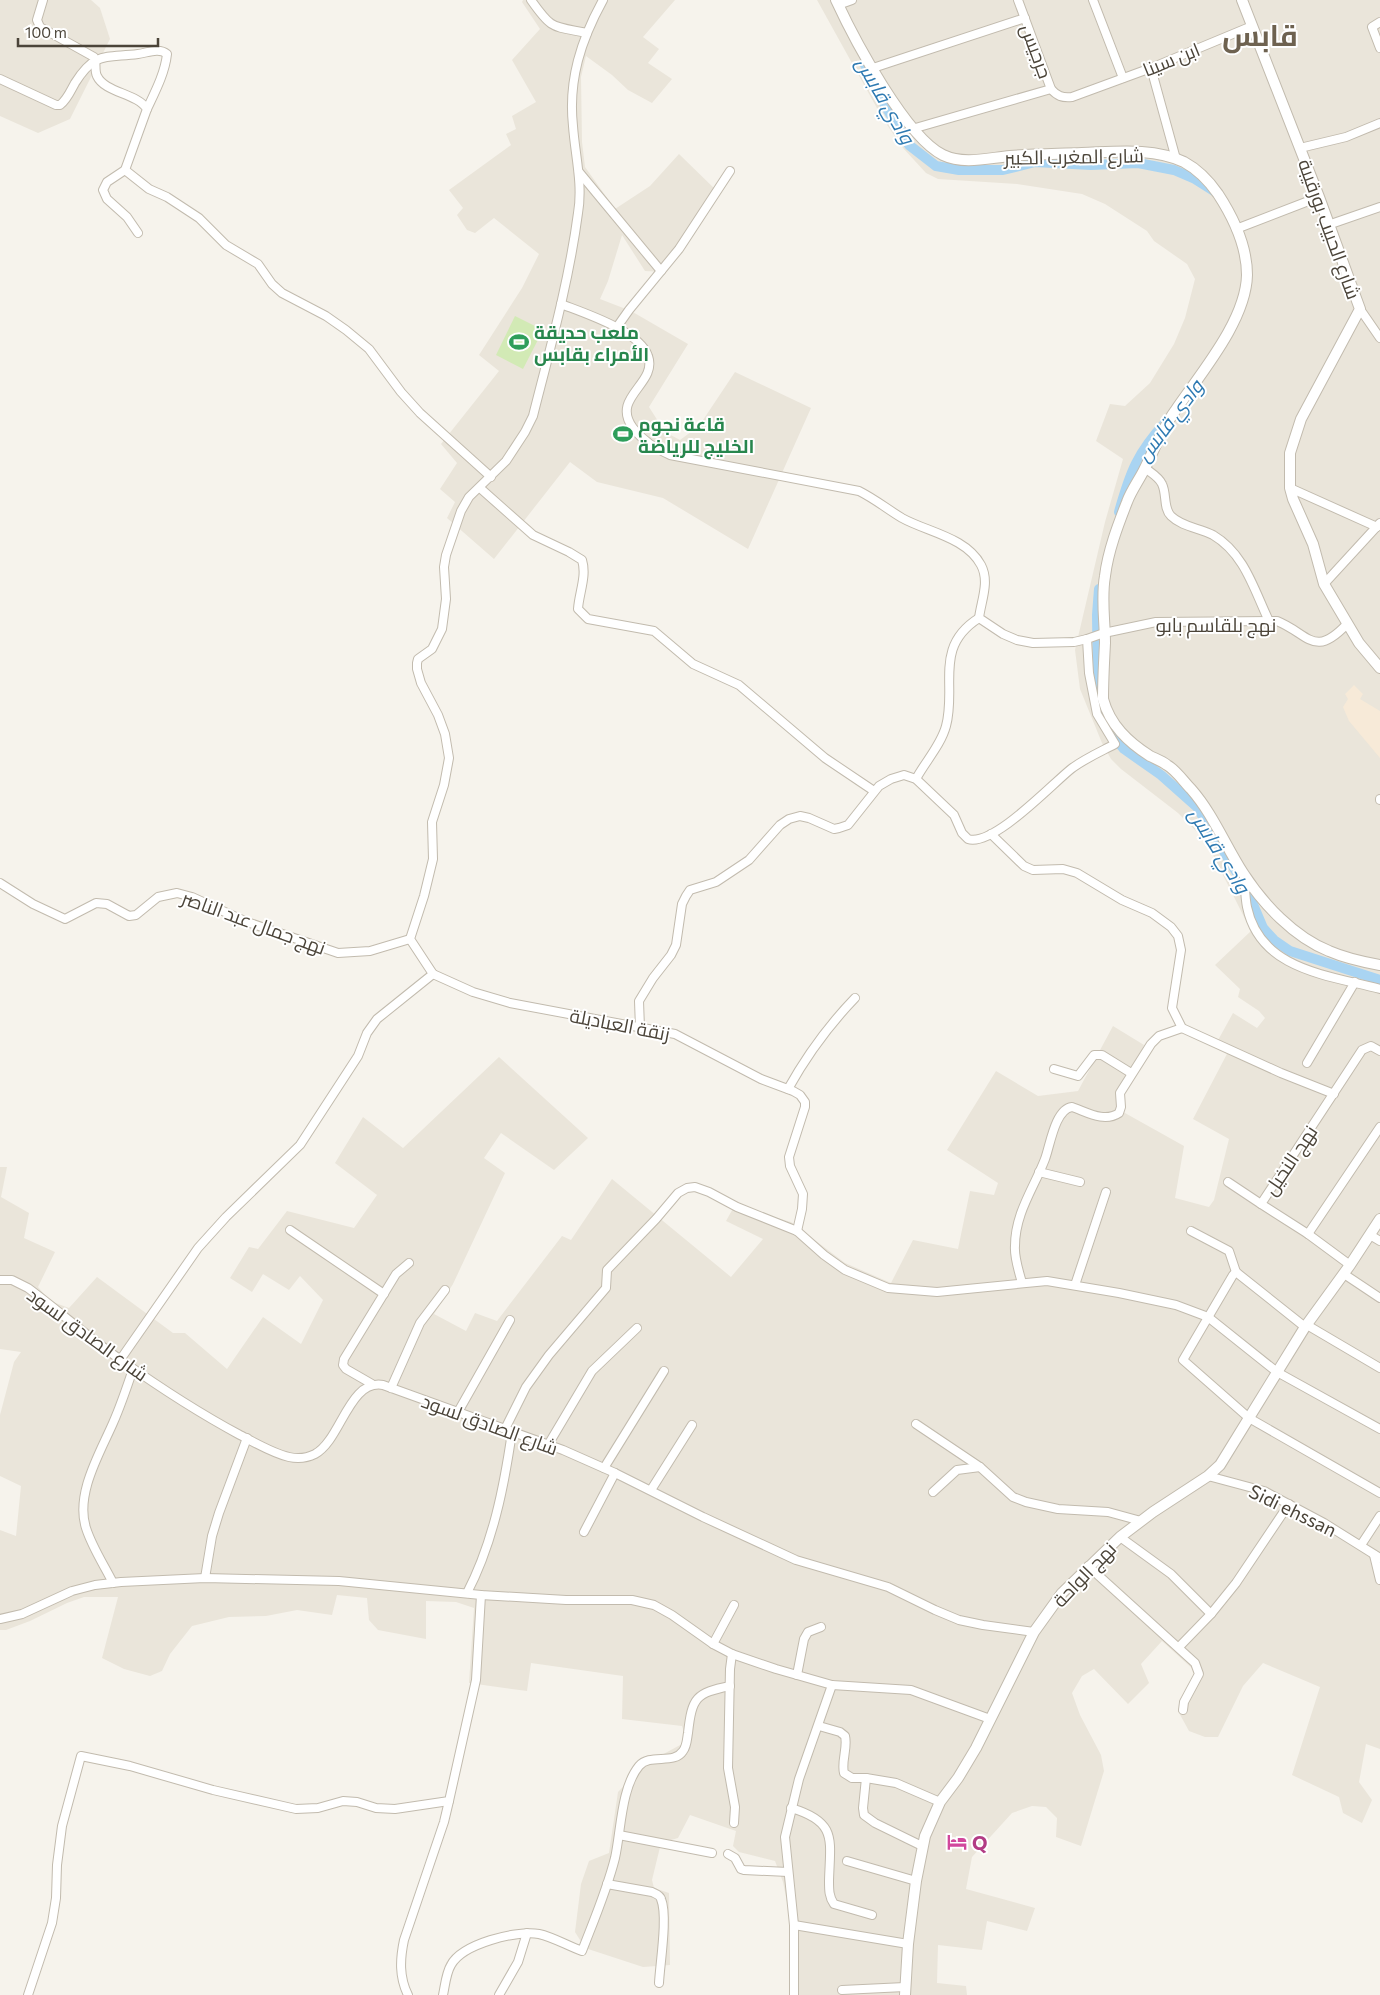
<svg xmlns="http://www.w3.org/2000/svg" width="1380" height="1995" font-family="Commissioner,Cairo,sans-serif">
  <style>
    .residential { fill: #eae5da }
    .commercial { fill: #f7ead8 }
    .green { fill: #d2eab5 }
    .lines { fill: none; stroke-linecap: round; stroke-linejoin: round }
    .canal { stroke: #a9d4f2; stroke-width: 10 }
    .minor-casing { stroke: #c2bbae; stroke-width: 10 }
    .tertiary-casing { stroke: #c2bbae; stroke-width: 12 }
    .minor { stroke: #fff; stroke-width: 8 }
    .tertiary { stroke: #fff; stroke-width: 10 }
    .labels { text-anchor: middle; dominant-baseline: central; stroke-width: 4; stroke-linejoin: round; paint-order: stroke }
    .street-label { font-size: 19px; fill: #4b4439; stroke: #fff }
    .leisure-label { font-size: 19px; font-weight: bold; fill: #27864d; stroke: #fff; text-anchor: start }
    .hotel-label { font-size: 19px; font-weight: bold; fill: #b23c85; stroke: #fff; text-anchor: start }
    .water-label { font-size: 20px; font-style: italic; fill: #2e7ab2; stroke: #fff }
    .town-label { font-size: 29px; font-weight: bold; fill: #6e6250; stroke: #fff }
  </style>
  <rect width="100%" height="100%" fill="#f6f3ec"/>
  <g class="residential">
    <polygon points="0,0 91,0 100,8 110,39 70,119 38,133 0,116"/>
    <polygon points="523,0 675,0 643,37 659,49 648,63 672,79 652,103 628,90 612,75 586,56 581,77 582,142 585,167 615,209 650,186 679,154 719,193 663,272 645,271 622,235 608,281 600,299 631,311 688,344 649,407 665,432 680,440 699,426 735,372 811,408 748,549 663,498 597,482 570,462 494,559 447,518 455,502 440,489 457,463 441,444 499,371 479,355 522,288 539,254 494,218 475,233 467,230 457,215 463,208 449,190 511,145 506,134 516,129 512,116 536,102 512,60 540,29 522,2"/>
    <polygon points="817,0 1380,0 1380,1749 1366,1744 1359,1782 1372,1800 1362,1823 1343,1813 1339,1797 1292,1775 1320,1687 1263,1663 1243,1686 1218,1737 1205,1737 1189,1731 1178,1711 1195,1671 1162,1641 1141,1664 1149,1683 1128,1704 1094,1669 1082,1676 1072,1693 1080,1715 1101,1755 1104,1771 1081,1846 1056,1837 1057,1818 1046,1807 1032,1806 1012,1813 972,1857 966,1889 1035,1908 1027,1931 987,1921 982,1950 938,1945 937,1983 966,1986 967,1995 790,1995 789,1912 783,1882 775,1861 739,1852 733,1846 736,1831 690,1815 678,1838 661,1843 652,1880 654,1888 669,1893 670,1965 643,1967 585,1948 575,1932 581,1884 589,1861 609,1853 618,1792 645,1764 682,1744 684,1732 682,1726 622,1719 623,1676 531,1663 527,1691 469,1683 474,1608 456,1602 426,1601 426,1639 378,1630 369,1620 367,1598 337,1595 332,1615 297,1610 266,1616 229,1617 192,1626 170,1654 162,1671 150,1676 124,1669 102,1658 118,1597 84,1597 67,1603 30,1621 6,1630 0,1630 0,1530 16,1536 21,1486 0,1476 0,1415 14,1362 21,1352 0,1349 0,1167 7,1167 1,1197 29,1213 24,1238 55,1252 38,1287 50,1301 69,1308 97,1277 173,1333 185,1333 227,1369 263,1317 301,1344 323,1300 300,1276 289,1290 263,1274 252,1292 230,1278 249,1247 258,1249 287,1211 354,1228 377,1195 335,1163 363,1117 403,1148 499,1057 588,1138 554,1170 501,1133 484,1158 505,1173 453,1284 434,1314 466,1331 475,1313 497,1321 562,1236 571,1240 612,1179 731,1277 763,1239 726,1221 736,1203 767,1215 791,1222 845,1263 891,1283 913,1240 958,1249 970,1191 994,1195 998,1183 947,1150 996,1071 1038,1096 1078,1091 1113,1026 1144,1045 1116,1108 1184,1146 1175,1198 1209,1207 1214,1200 1229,1139 1193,1119 1229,1050 1217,1042 1233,1013 1257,1028 1265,1018 1259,1011 1238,997 1240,989 1215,965 1251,931 1209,847 1198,833 1178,813 1121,769 1111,759 1102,743 1080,689 1075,650 1105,522 1123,459 1096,441 1110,404 1125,406 1150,383 1174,344 1185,318 1195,279 1187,264 1154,241 1147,231 1105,204 1082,194 1017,184 938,179 926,173 903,148 883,119"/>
  </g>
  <polygon class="commercial" points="1354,685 1363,694 1360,699 1380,711 1380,758 1349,721 1343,707 1348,699 1345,694"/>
  <polygon class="green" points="515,316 543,330 523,369 496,355"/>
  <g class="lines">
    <g class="canal">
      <polyline points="865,65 886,107 909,145 936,166 959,170 1003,170 1035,162 1091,165 1138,163 1174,170 1195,179 1214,191"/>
      <path d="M 1119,512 C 1130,473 1137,453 1166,422"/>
      <polyline points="1099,589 1097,615 1098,691 1100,711 1110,732 1124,749 1161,775 1197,807 1246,888 1263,928 1274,940 1290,951 1380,980"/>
    </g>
    <defs>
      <g id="minor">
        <path d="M 43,0 L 37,20 L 40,27 L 94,57 C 97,63 94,70 97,76 C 105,93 137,93 147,109 L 125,170 L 107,182 L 103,190 L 107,199 L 127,217 L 138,233"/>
        <path d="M 531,0 C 552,30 552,26 587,33"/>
        <path d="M 1018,0 L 1051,89 C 1057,96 1062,98 1072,97 L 1151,68 L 1252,26"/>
        <polyline points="1093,0 1123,78"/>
        <polyline points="838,5 852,0"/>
        <polyline points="1380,22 1372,27 1380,48"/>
        <polyline points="873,68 1025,18"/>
        <polyline points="1151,68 1176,159"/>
        <path d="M 0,79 L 56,105 L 60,105 C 67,100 71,90 75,83 C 95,51 106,58 138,54 C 147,53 159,47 167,54 C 165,73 155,92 147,109"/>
        <polyline points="912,129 1051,89"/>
        <polyline points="1300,148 1346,137 1380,123"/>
        <polyline points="125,170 149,189 167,197 199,218 226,245 258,264 272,284 282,293 326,316 346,330 369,349 401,392 420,413 491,477"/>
        <polyline points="579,172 661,271"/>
        <polyline points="1328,225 1380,207"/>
        <polyline points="1236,229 1319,197"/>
        <path d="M 561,304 C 584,313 640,331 648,356 C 658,384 610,397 633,428 C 643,441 655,448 670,455 L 859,491 C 875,499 887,509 902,518 C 927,532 966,537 981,565 C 990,582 981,601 979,618 L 1003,634 L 1017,640 L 1033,643 L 1074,642 L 1087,639 L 1104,633 L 1156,622 L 1277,621 C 1309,634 1314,659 1347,624"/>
        <polyline points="1360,309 1380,338"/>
        <polyline points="617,327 629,310 679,249 730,171"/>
        <path d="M 1145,468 C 1150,472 1159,477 1162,484 C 1167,494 1163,508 1171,516 C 1182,527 1200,528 1213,535 C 1245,554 1254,590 1269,621"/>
        <path d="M 480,488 L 533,535 L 569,552 L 582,560 C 587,576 579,593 578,609 L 588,619 L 654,631 L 693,664 L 739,685 L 825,758 L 874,791"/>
        <polyline points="1290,488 1377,527"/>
        <polyline points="1324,584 1380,523"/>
        <path d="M 916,779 C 925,762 941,745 946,726 C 957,686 933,647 979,618"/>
        <polyline points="1380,799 1380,800"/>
        <polyline points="991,834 1024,866 1033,870 1063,869 1077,873 1122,900 1152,913 1171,927 1178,936 1181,950 1172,1008 1182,1028 1281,1073 1334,1094"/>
        <path d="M 1244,876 C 1245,886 1245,897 1247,907 C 1260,970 1328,975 1380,989"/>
        <polyline points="0,883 33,904 65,919 96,903 107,904 129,916 136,915 158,897 177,893 192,897 247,922 338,953 370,951 410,939"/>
        <polyline points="433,974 473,992 510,1003 675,1034 761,1079 793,1091 800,1095 805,1102 805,1107 789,1157 790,1166 803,1194 802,1209 797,1231"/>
        <path d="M 640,1028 L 639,1001 L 653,978 L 671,955 L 676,945 L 682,904 L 686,896 L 690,890 L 716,882 L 749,860 L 780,825 L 789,819 L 800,816 L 809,818 L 834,829 L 839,828 L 848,825 L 879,786 L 891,779 L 904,775 L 916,779 L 954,815 L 962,833 L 968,839 C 993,847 1051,785 1071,769 C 1084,759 1100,752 1115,744 L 1097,714 L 1089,673 L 1087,639"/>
        <polyline points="1307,1063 1355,982"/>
        <polyline points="1054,1069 1078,1076 1094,1055 1102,1055 1131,1073"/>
        <path d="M 788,1089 C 807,1055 828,1026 855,998"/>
        <polyline points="1039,1172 1080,1182"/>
        <polyline points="1228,1182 1261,1204"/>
        <polyline points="290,1230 384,1294"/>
        <polyline points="1191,1231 1229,1251 1236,1272"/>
        <polyline points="1308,1234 1380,1127"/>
        <polyline points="1370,1235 1380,1241"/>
        <polyline points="1350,1265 1308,1234 1261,1204 1362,1050 1371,1046 1380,1051"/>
        <polyline points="1344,1274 1380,1298"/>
        <path d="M 0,1280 L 12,1280 L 28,1288 C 59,1311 89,1338 121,1360 C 159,1387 199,1413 240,1435 C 256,1443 272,1453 289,1457 C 298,1459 307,1458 315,1454 C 341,1440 349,1379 383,1385 L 563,1450 L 615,1473 L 703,1517 L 796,1560 L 888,1587 L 935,1610 L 959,1620 L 983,1625 L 1034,1632"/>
        <path d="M 1022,1283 C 1019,1271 1014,1258 1015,1246 C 1015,1213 1034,1188 1045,1159 C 1050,1146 1055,1109 1072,1107 C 1087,1112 1104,1123 1119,1113 L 1121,1107 L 1120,1093 L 1151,1044 L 1159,1036 L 1182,1028"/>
        <polyline points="1075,1285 1106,1192"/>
        <polyline points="1307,1325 1380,1368"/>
        <polyline points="1305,1327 1236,1272 1233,1275 1183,1360 1249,1418 1380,1493"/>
        <path d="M 120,1360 L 198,1248 L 226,1217 L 300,1145 L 358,1056 L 367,1033 L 377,1019 L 433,974 L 410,939 L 424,896 L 433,859 L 432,822 L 444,785 L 449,758 L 445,734 L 438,715 L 421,683 L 417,669 L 417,663 L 418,659 L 432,649 L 442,629 L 446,599 L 444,567 L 446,555 L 461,511 L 469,497 L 506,461 L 525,432 L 533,416 C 550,349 569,281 578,213 C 583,184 575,155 573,126 C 568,80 581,40 603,0"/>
        <polyline points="372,1384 346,1369 343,1365 344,1359 396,1274 409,1263"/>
        <polyline points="391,1388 420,1323 445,1290"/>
        <polyline points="458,1412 510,1320"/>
        <polyline points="916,1424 980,1467 1013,1497 1026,1502 1058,1509 1108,1512 1141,1521"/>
        <polyline points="505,1429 526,1387 549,1355 606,1288 607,1270 656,1219 678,1193 687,1188 695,1187 709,1192 737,1207 797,1231 824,1255 845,1270 888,1288 937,1292 1047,1281 1119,1293 1176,1305 1208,1317 1277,1372 1380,1429"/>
        <polyline points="548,1445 592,1371 637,1328"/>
        <polyline points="604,1468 664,1371"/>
        <polyline points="1208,1476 1264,1491 1324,1523 1380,1558"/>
        <polyline points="651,1490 692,1425"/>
        <polyline points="933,1492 957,1470 980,1467"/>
        <polyline points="584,1532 615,1473"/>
        <polyline points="1120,1537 1171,1574 1211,1614"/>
        <polyline points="1361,1545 1380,1516"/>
        <polyline points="1374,1555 1380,1580"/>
        <polyline points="1088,1566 1195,1663 1199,1674 1184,1702 1183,1710"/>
        <polyline points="205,1578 212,1536 219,1513 247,1438"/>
        <path d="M 113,1583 C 104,1565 92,1547 86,1528 C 75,1494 100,1453 113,1423 C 121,1405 127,1387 133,1369"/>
        <path d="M 467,1593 C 493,1543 504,1487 512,1432"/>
        <polyline points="0,1619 22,1614 72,1591 95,1585 121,1582 205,1578 339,1581 481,1595 566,1600 632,1600 654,1605 672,1615 713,1644 732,1654 776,1669 832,1685 911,1690 990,1719"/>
        <polyline points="713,1644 734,1605"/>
        <polyline points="1179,1647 1211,1614 1236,1583 1289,1504"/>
        <polyline points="732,1654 730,1669 728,1768 735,1807 734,1823"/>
        <polyline points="797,1675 804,1639 808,1632 821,1627"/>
        <path d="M 819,1726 L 840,1732 L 845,1736 C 848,1748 841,1761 844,1773 L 852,1778 L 866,1778 L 863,1808 L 864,1815 L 875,1823 L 922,1846"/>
        <polyline points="866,1778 896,1783 940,1802"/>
        <path d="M 791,1808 C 838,1822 830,1840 829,1881 C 829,1890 829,1897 834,1904 L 872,1915"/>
        <polyline points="619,1835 712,1853"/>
        <polyline points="728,1854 735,1858 741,1869 744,1870 788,1872"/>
        <polyline points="847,1861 916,1881"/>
        <path d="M 607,1884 L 652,1892 C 656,1894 660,1895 661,1899 C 668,1916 660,1963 659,1983"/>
        <polyline points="794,1925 908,1944"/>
        <polyline points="842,1990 905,1987"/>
        <polyline points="28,1995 52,1923 56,1898 57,1865 62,1826 81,1756 130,1766 213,1790 296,1809 318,1808 343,1801 357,1802 376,1808 395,1809 449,1801 476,1680 481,1595"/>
        <path d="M 408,1995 C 399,1977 400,1959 404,1940 L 444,1822 L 449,1801"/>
        <path d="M 443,1995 C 445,1986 446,1973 451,1965 C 462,1944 516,1930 539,1934 C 553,1937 568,1946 582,1951 C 594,1920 607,1890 615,1858 C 621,1831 621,1788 639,1766 C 650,1753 674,1765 683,1751 C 687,1746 687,1738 688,1733 C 692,1697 696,1693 730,1686"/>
        <polyline points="499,1995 518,1962 527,1933"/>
        <polyline points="794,1995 794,1925 785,1837 799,1779 832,1685"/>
      </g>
      <g id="tertiary">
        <path d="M 836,0 C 854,39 906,137 943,155 C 964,165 988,158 1010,156 C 1034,154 1058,154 1082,153 C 1114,152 1153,147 1184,162 C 1197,169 1209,181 1218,194 C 1233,217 1247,247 1247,275 C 1246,321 1200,374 1175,411 C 1162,429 1154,450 1144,470 C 1139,480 1131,491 1127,502 C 1118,525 1108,551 1105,576 C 1101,598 1105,621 1105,643 C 1104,662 1103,680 1103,699 C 1110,725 1128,742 1150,756 C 1156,759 1162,761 1167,765 C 1176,770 1184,782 1191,789 C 1213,814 1225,845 1243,873 C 1263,904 1294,937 1329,951 C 1345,958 1363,962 1380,965"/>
        <polyline points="1242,0 1319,197 1360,309 1301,419 1290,453 1290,488 1293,499 1313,544 1324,584 1359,643 1380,668"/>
        <polyline points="905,1995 908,1944 916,1881 925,1836 940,1802 958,1778 976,1748 1034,1632 1062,1593 1120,1537 1153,1512 1208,1476 1220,1465 1305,1327 1350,1265 1380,1219"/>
      </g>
    </defs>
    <use href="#minor" class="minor-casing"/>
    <use href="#tertiary" class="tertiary-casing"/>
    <use href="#minor" class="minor"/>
    <use href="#tertiary" class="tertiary"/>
  </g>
  <defs>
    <symbol id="stadium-bare" viewBox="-9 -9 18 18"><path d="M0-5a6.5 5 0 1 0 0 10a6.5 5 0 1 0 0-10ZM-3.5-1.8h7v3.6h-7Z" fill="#2e9e5b" stroke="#fff" stroke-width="2.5" paint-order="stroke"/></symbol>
    <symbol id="hotel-bare" viewBox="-9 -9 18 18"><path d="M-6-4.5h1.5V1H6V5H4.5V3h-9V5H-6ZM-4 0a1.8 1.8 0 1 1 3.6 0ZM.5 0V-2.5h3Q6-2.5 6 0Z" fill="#d1479c" stroke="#fff" stroke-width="2.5" paint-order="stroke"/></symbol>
  </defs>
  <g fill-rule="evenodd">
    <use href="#stadium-bare" x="505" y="328" width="28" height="28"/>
    <use href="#stadium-bare" x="609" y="420" width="28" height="28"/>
    <use href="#hotel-bare" x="943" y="1828" width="28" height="28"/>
  </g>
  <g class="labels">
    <g class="street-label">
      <text transform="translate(1037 51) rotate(70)">جرجيس</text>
      <text transform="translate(1171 59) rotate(-22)">ابن سينا</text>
      <text transform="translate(1074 156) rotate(-1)">شارع المغرب الكبير</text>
      <text transform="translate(1330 229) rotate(70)">شارع الحبيب بورقيبة</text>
      <text x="1216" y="624">نهج بلقاسم بابو</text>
      <text transform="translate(254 922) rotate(20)">نهج جمال عبد الناصر</text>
      <text transform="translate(620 1024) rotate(11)">زنقة العباديلة</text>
      <text transform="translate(1290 1160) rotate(-56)">نهج النخيل</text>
      <text transform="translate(88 1334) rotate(36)">شارع الصادق لسود</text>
      <text transform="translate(490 1424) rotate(20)">شارع الصادق لسود</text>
      <text transform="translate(1293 1510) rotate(26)">Sidi ehssan</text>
      <text transform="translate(1084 1574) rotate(-46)">نهج الواحة</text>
    </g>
    <g class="leisure-label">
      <text x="534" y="331">ملعب حديقة<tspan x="534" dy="22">الأمراء بقابس</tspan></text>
      <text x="638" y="423">قاعة نجوم<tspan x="638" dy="22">الخليج للرياضة</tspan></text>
    </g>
    <g class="hotel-label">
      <text x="972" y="1842">Q</text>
    </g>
    <g class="water-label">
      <text transform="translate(886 100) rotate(60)">وادي قابس</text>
      <text transform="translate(1169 420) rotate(-53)">وادي قابس</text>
      <text transform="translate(1220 850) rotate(58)">وادي قابس</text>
    </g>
    <g class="town-label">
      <text x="1260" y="34">قابس</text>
    </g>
  </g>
  <path d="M18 38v8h140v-8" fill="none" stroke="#4b4439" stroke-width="2.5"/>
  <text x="25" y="38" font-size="15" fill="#4b4439" stroke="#ffffff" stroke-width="4" paint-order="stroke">100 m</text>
</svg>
